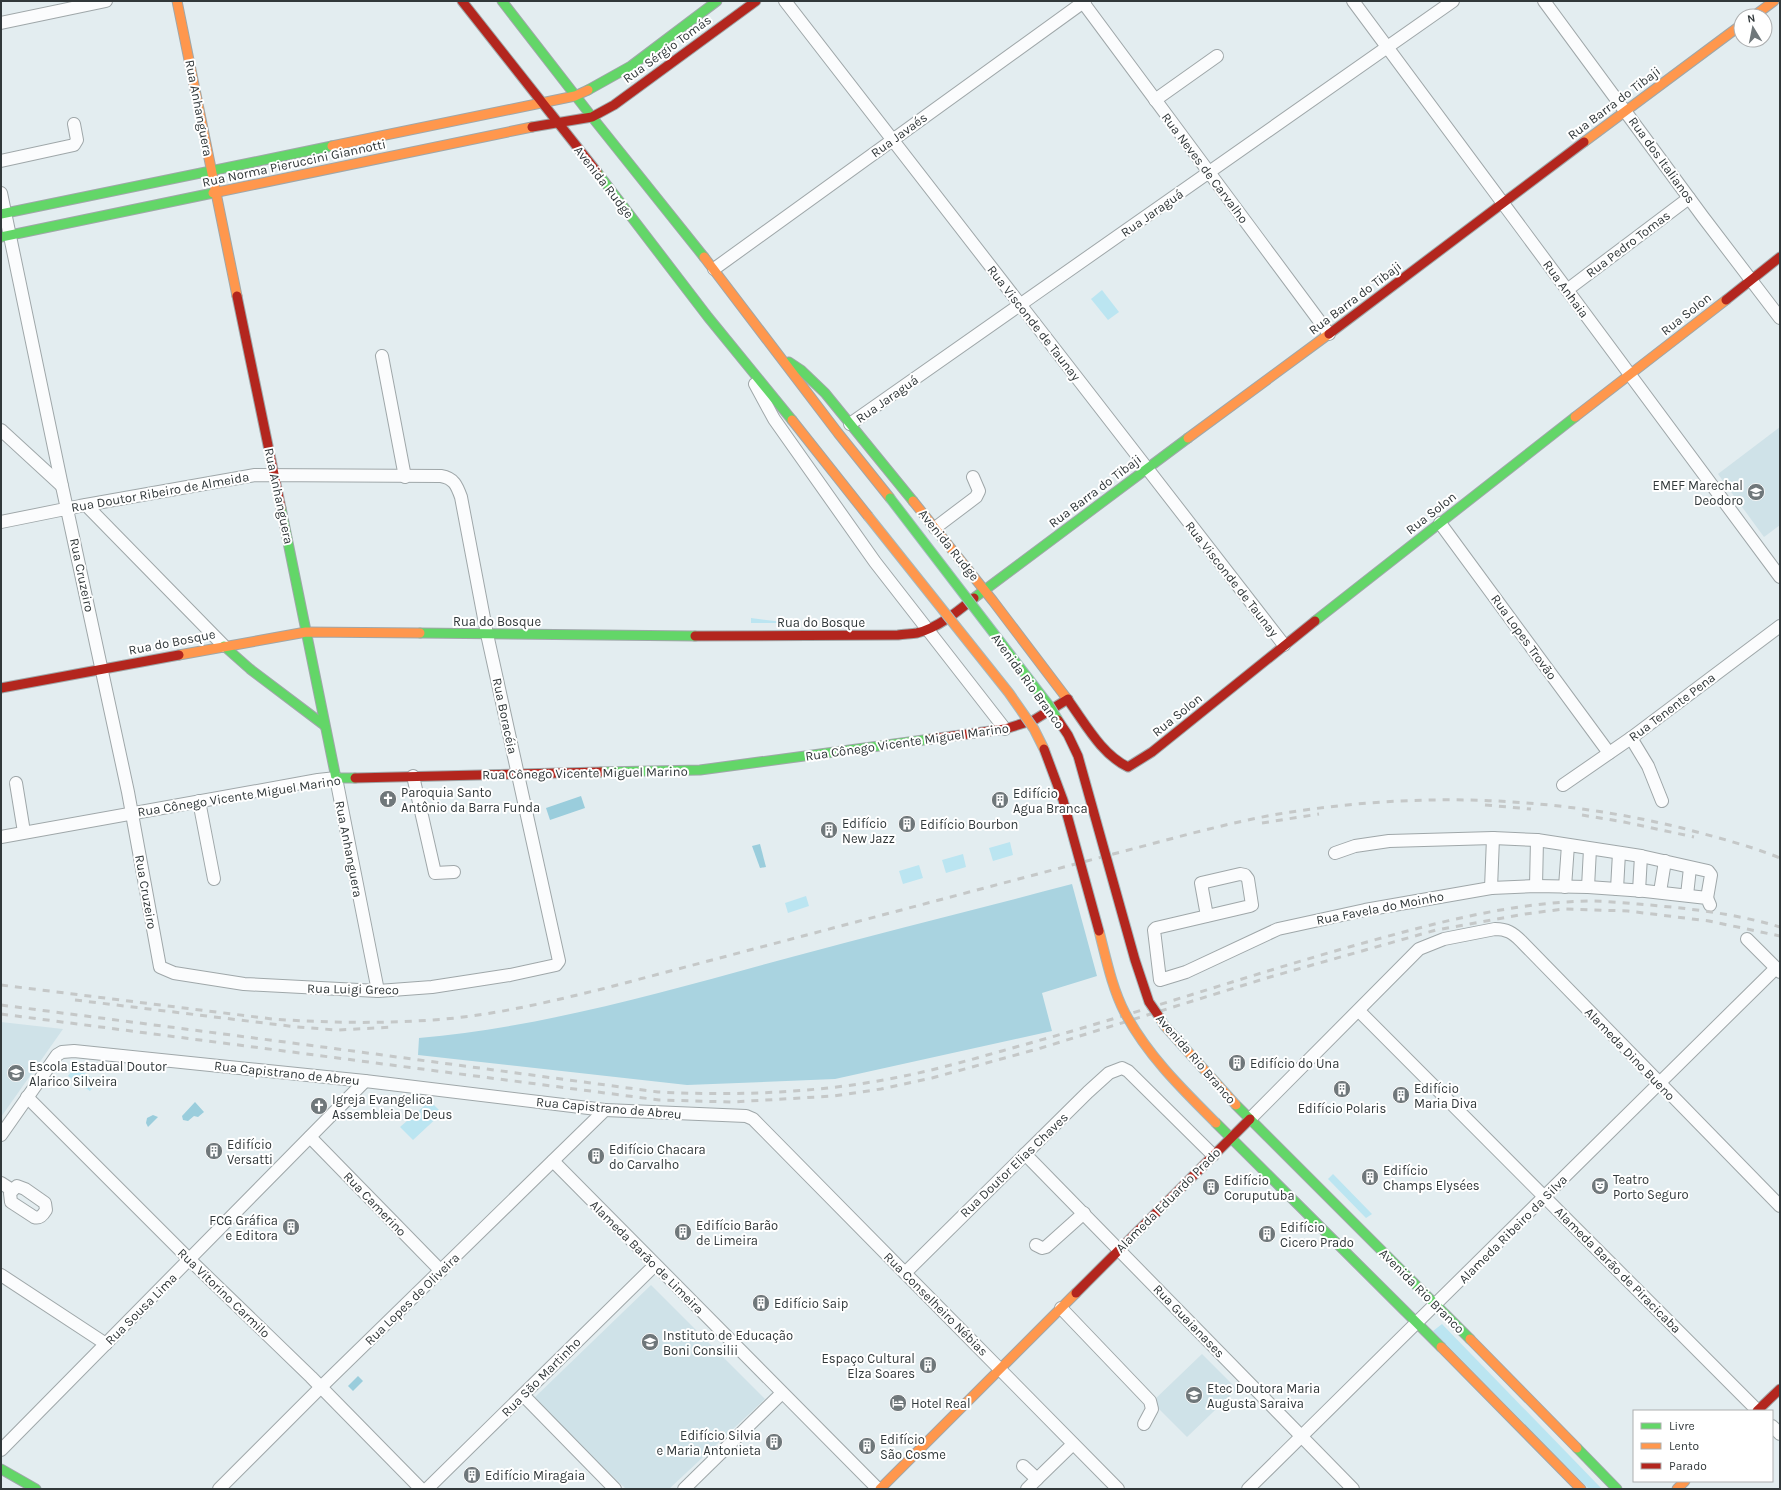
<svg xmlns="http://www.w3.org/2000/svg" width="1781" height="1490" font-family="Karla,sans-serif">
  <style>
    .built { fill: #cfe2e8 }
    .green { fill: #bbe5f1 }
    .forest { fill: #a9d3e0 }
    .water { fill: #9acddc }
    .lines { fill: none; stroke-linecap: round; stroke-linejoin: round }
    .street-casing { stroke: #9fa7a9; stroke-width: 14 }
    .fast-casing { stroke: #9fa7a9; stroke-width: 11 }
    .slow-casing { stroke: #9fa7a9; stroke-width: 11 }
    .jam-casing { stroke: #9fa7a9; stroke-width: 11 }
    .street { stroke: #fbfcfd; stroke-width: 12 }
    .fast { stroke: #63d668; stroke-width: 9 }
    .slow { stroke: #ff974d; stroke-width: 9 }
    .jam { stroke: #b3261e; stroke-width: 9 }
    .rail { stroke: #c5c8c8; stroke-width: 3; stroke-dasharray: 7 7; stroke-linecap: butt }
    .fast-bridge-casing { stroke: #a4b8bd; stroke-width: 11; stroke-linecap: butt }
    .slow-bridge-casing { stroke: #a4b8bd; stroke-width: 11; stroke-linecap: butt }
    .jam-bridge-casing { stroke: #a4b8bd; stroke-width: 11; stroke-linecap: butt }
    .fast-bridge { stroke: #63d668; stroke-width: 9 }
    .slow-bridge { stroke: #ff974d; stroke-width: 9 }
    .jam-bridge { stroke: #b3261e; stroke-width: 9 }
    .labels { text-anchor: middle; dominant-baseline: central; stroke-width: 4; stroke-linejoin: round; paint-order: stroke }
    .street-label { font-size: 13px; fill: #31383a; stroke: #fff }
    .poi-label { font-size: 13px; fill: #31383a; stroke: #fff; text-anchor: start }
  </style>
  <rect width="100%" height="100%" fill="#e3edf0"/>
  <g class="built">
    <polygon points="1780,427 1780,525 1764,537 1718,474"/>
    <polygon points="1,1022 63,1029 1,1117"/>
    <polygon points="651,1285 765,1399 669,1489 626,1489 533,1399"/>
    <polygon points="1202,1354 1237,1389 1187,1437 1152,1402"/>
  </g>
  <g class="green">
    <polygon points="1102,290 1119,312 1108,320 1091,299"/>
    <polygon points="751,618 791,623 751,623"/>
    <polygon points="1010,842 1013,855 993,861 989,848"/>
    <polygon points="963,854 966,867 946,873 942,860"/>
    <polygon points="919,865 923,878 903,884 899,871"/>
    <polygon points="806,896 809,906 788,913 785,903"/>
    <polygon points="75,1067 97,1081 90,1091 68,1076"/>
    <polygon points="430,1101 442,1113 413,1140 400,1127"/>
    <polygon points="1333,1174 1372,1214 1366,1218 1328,1179"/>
    <polygon points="1442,1324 1602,1489 1589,1489 1433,1331"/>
  </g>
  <path class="forest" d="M 1072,884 L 1097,976 L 1042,993 L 1052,1031 L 835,1079 L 687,1085 L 418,1055 L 419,1038 C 544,1027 667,991 788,958 C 882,932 978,909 1072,884 Z"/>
  <g class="water">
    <polygon points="581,796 585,808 550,820 546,808"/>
    <polygon points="760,844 766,867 760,868 752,846"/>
    <polygon points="195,1102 204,1112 198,1117 194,1116 188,1121 183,1120 182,1116"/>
    <polygon points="153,1115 158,1117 148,1127 146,1123 147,1118"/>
    <polygon points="358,1376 363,1381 353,1391 348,1386"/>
  </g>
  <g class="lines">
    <defs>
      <g id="street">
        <polyline points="785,1 1284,645"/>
        <polyline points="1082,1 1329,334"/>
        <polyline points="1353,1 1780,577"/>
        <polyline points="1544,1 1703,217 1780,318"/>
        <polyline points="1,23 106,1"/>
        <polyline points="1155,100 1217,56"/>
        <polyline points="1,161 74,145 77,140 74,124"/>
        <path d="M 1,193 L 62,486 L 67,509 L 128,792 L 160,967 L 174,973 L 244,984 L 378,991 L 432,987 L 510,975 L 556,965 L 559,961 L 487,634 L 461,497 C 457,486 454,478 441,476 L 255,475 L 80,506 L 1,522"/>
        <polyline points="714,269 1085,1"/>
        <polyline points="1567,290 1689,198"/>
        <polyline points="382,356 405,477"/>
        <polyline points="755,384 774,419 875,562 1005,729"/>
        <polyline points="850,424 1453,1"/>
        <polyline points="1,430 62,486"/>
        <polyline points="86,505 224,646"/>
        <polyline points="1440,523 1609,753"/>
        <polyline points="935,528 976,497 979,491 973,477"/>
        <polyline points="1631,738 1648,766 1662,801"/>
        <polyline points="413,776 435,873 454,872"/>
        <polyline points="16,783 24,832"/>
        <polyline points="1563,785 1631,738 1780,626"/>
        <polyline points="199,801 214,879"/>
        <polyline points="1,837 318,780 336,778 378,991"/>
        <polyline points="1335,853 1355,846 1389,841 1493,838 1537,840 1641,856 1708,871 1711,875 1707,898"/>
        <polyline points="1536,886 1537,840"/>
        <polyline points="1565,887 1568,845"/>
        <polyline points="1588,887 1590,849"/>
        <polyline points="1491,888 1493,838"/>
        <polyline points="1617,889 1619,853"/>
        <polyline points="1639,891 1641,856"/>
        <polyline points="1660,892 1665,861"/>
        <polyline points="1687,895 1690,868"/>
        <polyline points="1207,916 1201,883 1240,874 1245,875 1248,879 1252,905 1250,906 1156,928 1154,930 1160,980 1186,972 1278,929 1365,910 1491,888 1536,886 1588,887 1645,891 1707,898 1710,905"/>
        <polyline points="1747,939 1780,972"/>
        <polyline points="1359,1011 1758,1411"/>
        <polyline points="27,1097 190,1260 311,1377 421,1489"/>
        <path d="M 1250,1119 L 1419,949 L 1444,939 L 1495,929 C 1507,929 1513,933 1521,941 L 1780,1206"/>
        <polyline points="1,1135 57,1055 62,1052 74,1051 365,1081 605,1110 746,1116 753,1119 1118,1489"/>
        <polyline points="310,1137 441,1271"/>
        <polyline points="1025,1154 1353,1489"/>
        <polyline points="553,1161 878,1489"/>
        <polyline points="1,1183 12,1190"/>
        <path d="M 17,1186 L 25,1189 L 45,1203 L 46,1210 C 43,1215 40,1219 34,1217 L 11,1202 L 10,1193 Z"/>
        <polyline points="1036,1245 1042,1248 1046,1247 1084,1213"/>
        <polyline points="905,1273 1088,1092 1109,1073 1122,1068 1128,1071 1213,1155"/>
        <polyline points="1,1275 106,1344"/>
        <polyline points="1061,1308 1150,1401 1152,1409 1144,1424"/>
        <polyline points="523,1395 615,1489"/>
        <polyline points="1772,1426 1780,1434"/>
        <polyline points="1,1450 365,1081"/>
        <polyline points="1023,1466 1037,1479 1073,1444"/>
        <polyline points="219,1489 321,1387 605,1110"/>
        <polyline points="427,1489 655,1265"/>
        <polyline points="684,1489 782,1393"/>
        <polyline points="1027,1489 1037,1479"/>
        <polyline points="1248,1489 1776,968"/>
      </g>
      <g id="fast">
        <polyline points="502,1 592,117 704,257"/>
        <polyline points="588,90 631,66 717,1"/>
        <polyline points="597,172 708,317 792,420"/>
        <polyline points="1,214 332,146"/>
        <polyline points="1,237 213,193"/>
        <polyline points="789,362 801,370 825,393 913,501"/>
        <polyline points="281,508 336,778 355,778"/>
        <polyline points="974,598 1188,438"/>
        <polyline points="1315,621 1575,417"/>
        <polyline points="420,633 695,636"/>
        <polyline points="224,646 250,669 324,725"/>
        <polyline points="601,772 700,770 931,739"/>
        <polyline points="1236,1105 1470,1339"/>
        <polyline points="1216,1123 1441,1347"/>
        <polyline points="1577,1448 1617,1489"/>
        <polyline points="1,1469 36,1489"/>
      </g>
      <g id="slow">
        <polyline points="177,1 237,296"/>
        <polyline points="1754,16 1774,1"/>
        <polyline points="1584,142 1741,25"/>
        <polyline points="332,146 575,96 588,90"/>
        <polyline points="213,193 532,127"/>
        <polyline points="704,257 838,433 890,498"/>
        <polyline points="1575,417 1726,300"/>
        <polyline points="792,420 868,516"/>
        <polyline points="1188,438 1329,334"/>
        <polyline points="913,501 993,601 1068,700"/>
        <polyline points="179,655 306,632 420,633"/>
        <polyline points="1470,1339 1577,1448"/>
        <polyline points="1441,1347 1581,1489"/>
        <polyline points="880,1489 1076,1293"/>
        <polyline points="1677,1489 1685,1481"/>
      </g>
      <g id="jam">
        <polyline points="462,1 597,172"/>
        <polyline points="532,127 592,117 614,105 756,1"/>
        <polyline points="237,296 281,508"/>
        <polyline points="1726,300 1780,257"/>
        <polyline points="1329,334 1584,142"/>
        <path d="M 695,636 L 898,635 C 904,634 911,634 917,633 C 938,628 958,611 974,598"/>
        <polyline points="1,688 179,655"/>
        <path d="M 1068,700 C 1085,723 1101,754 1128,767 L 1152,752 L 1315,621"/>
        <polyline points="931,739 1005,729 1034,720 1068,699"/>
        <polyline points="355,778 601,772"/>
        <polyline points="1076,1293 1250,1119"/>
        <polyline points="1757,1411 1780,1389"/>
      </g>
    </defs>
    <use href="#street" class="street-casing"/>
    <use href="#fast" class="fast-casing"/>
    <use href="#slow" class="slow-casing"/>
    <use href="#jam" class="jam-casing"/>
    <use href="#street" class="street"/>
    <use href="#fast" class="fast"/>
    <use href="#slow" class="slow"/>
    <use href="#jam" class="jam"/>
    <g class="rail">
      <polyline points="1485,805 1531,809"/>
      <polyline points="1582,815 1624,822 1694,837"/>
      <polyline points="1262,823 1319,814"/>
      <path d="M 1,985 L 272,1019 C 329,1023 387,1024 445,1019 C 500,1014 553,1001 606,988 L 1189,834 C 1225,825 1261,816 1298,811 C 1427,792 1555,797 1682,828 C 1715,837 1748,845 1780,858"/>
      <polyline points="75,1000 297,1027 337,1030 395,1027"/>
      <path d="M 1,1005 L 308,1045 L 658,1092 C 737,1096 817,1093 894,1078 C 937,1070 980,1057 1023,1045 C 1132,1015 1240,978 1349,947 C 1428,925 1509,902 1592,901 C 1607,901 1623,903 1638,904 C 1685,908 1734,913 1780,927"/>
      <polyline points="1,1014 659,1100 732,1102 834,1096 881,1089 932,1078 1041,1048 1270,977 1436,930 1525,914 1564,909 1628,911 1709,921 1780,936"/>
    </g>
    <defs>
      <polyline id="fast-bridge" points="890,498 1048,704 1058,720"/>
      <g id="slow-bridge">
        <polyline points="868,516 1009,693 1034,729 1044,749"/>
        <path d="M 1099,931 C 1106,958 1112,988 1125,1013 C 1148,1056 1182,1089 1216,1123"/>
        <polyline points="1158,1015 1164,1025 1236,1105"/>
      </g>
      <g id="jam-bridge">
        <polyline points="1058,720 1068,735 1078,756 1135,960 1149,1002 1158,1015"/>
        <polyline points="1044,749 1063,800 1099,931"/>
      </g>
    </defs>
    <use href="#fast-bridge" class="fast-bridge-casing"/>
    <use href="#slow-bridge" class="slow-bridge-casing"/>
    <use href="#jam-bridge" class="jam-bridge-casing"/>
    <use href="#fast-bridge" class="fast-bridge"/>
    <use href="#slow-bridge" class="slow-bridge"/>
    <use href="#jam-bridge" class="jam-bridge"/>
  </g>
  <defs>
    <symbol id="school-disc" viewBox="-11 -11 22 22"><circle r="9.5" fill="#6f777a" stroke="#fff"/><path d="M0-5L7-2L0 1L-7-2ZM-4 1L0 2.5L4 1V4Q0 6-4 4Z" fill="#fff"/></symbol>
    <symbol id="church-disc" viewBox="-11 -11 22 22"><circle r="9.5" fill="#6f777a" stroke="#fff"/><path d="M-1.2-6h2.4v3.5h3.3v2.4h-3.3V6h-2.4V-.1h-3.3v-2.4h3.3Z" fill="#fff"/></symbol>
    <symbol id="building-disc" viewBox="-11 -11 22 22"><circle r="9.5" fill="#6f777a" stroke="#fff"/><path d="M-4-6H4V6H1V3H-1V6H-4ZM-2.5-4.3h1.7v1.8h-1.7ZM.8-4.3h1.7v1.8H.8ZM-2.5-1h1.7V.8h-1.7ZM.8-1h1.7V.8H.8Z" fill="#fff"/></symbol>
    <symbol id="theatre-disc" viewBox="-11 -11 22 22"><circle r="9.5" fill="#6f777a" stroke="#fff"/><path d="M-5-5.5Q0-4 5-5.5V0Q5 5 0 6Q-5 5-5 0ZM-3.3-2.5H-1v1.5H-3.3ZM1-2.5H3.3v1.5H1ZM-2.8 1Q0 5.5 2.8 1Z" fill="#fff"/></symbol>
    <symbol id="university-disc" viewBox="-11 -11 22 22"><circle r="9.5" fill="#6f777a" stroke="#fff"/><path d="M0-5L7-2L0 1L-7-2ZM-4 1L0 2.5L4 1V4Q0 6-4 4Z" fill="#fff"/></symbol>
    <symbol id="hotel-disc" viewBox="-11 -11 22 22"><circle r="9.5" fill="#6f777a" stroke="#fff"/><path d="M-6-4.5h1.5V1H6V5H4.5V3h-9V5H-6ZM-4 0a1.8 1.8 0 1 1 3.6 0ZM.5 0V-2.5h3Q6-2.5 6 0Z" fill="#fff"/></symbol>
  </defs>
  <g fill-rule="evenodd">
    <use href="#school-disc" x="1746" y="482" width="20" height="20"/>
    <use href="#church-disc" x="378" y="789" width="20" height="20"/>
    <use href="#building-disc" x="990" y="790" width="20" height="20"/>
    <use href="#building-disc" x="897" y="814" width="20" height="20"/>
    <use href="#building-disc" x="819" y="820" width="20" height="20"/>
    <use href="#building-disc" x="1227" y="1053" width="20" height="20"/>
    <use href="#school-disc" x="6" y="1063" width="20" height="20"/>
    <use href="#building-disc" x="1332" y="1079" width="20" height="20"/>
    <use href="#building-disc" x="1391" y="1085" width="20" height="20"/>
    <use href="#church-disc" x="309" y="1096" width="20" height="20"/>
    <use href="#building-disc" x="204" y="1141" width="20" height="20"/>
    <use href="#building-disc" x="586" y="1146" width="20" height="20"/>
    <use href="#building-disc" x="1360" y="1167" width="20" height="20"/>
    <use href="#theatre-disc" x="1590" y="1176" width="20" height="20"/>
    <use href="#building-disc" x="1201" y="1177" width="20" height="20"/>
    <use href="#building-disc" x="281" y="1217" width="20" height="20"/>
    <use href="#building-disc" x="673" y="1222" width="20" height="20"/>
    <use href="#building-disc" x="1257" y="1224" width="20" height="20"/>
    <use href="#building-disc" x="751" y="1293" width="20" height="20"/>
    <use href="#school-disc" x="640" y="1332" width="20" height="20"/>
    <use href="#building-disc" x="918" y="1355" width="20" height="20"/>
    <use href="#university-disc" x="1184" y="1385" width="20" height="20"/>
    <use href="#hotel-disc" x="888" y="1393" width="20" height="20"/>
    <use href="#building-disc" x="764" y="1432" width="20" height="20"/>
    <use href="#building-disc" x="857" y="1436" width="20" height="20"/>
    <use href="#building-disc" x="462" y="1465" width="20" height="20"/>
  </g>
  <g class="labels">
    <g class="street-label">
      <text transform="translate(667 49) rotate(-36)">Rua Sérgio Tomás</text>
      <text transform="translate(1614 103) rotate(-37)">Rua Barra do Tibaji</text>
      <text transform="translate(199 108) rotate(79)">Rua Anhanguera</text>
      <text transform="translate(899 135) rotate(-36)">Rua Javaés</text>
      <text transform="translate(1662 160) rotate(54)">Rua dos Italianos</text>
      <text transform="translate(294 163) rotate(-12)">Rua Norma Pieruccini Giannotti</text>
      <text transform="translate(1205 168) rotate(53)">Rua Neves de Carvalho</text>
      <text transform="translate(604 182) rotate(52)">Avenida Rudge</text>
      <text transform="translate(1152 213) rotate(-35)">Rua Jaraguá</text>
      <text transform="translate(1628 244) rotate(-37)">Rua Pedro Tomas</text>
      <text transform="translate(1566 289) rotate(54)">Rua Anhaia</text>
      <text transform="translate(1355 298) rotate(-37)">Rua Barra do Tibaji</text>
      <text transform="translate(1686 314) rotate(-38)">Rua Solon</text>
      <text transform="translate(1034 323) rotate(52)">Rua Visconde de Taunay</text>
      <text transform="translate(887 399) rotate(-35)">Rua Jaraguá</text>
      <text transform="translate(1095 491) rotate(-37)">Rua Barra do Tibaji</text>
      <text transform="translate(160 492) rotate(-10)">Rua Doutor Ribeiro de Almeida</text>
      <text transform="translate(279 496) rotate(78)">Rua Anhanguera</text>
      <text transform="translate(1431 513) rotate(-38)">Rua Solon</text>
      <text transform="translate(949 545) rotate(51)">Avenida Rudge</text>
      <text transform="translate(82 575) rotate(78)">Rua Cruzeiro</text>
      <text transform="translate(1232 579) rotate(52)">Rua Visconde de Taunay</text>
      <text x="497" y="621">Rua do Bosque</text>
      <text x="821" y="622">Rua do Bosque</text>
      <text transform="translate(1524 637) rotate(54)">Rua Lopes Trovão</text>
      <text transform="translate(172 642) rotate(-11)">Rua do Bosque</text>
      <text transform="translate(1028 681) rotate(54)">Avenida Rio Branco</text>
      <text transform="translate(1672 707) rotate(-37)">Rua Tenente Pena</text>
      <text transform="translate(1177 715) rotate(-39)">Rua Solon</text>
      <text transform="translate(505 716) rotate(78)">Rua Boracéia</text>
      <text transform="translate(907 742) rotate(-8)">Rua Cônego Vicente Miguel Marino</text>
      <text transform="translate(585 773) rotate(-1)">Rua Cônego Vicente Miguel Marino</text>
      <text transform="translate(239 796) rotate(-9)">Rua Cônego Vicente Miguel Marino</text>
      <text transform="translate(349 849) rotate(79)">Rua Anhanguera</text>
      <text transform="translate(146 892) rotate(80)">Rua Cruzeiro</text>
      <text transform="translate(1380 908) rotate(-11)">Rua Favela do Moinho</text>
      <text transform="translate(353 989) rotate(1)">Rua Luigi Greco</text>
      <text transform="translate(1630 1054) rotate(46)">Alameda Dino Bueno</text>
      <text transform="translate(1196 1059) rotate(49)">Avenida Rio Branco</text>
      <text transform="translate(287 1073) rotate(6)">Rua Capistrano de Abreu</text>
      <text transform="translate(609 1108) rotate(5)">Rua Capistrano de Abreu</text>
      <text transform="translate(1014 1165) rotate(-44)">Rua Doutor Elias Chaves</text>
      <text transform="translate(1168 1200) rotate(-45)">Alameda Eduardo Prado</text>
      <text transform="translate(375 1204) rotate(46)">Rua Camerino</text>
      <text transform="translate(1513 1229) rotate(-45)">Alameda Ribeiro da Silva</text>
      <text transform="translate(647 1257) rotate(45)">Alameda Barão de Limeira</text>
      <text transform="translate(1618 1270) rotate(45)">Alameda Barão de Piracicaba</text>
      <text transform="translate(1422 1291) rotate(45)">Avenida Rio Branco</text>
      <text transform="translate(224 1293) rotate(44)">Rua Vitorino Carmilo</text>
      <text transform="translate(412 1299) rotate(-44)">Rua Lopes de Oliveira</text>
      <text transform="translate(936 1304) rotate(45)">Rua Conselheiro Nébias</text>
      <text transform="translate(141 1309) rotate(-45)">Rua Sousa Lima</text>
      <text transform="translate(1189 1321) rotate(46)">Rua Guaianases</text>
      <text transform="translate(541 1377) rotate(-45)">Rua São Martinho</text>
    </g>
    <g class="poi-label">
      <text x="1743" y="485" text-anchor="end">EMEF Marechal<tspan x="1743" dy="15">Deodoro</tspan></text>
      <text x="401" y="792">Paroquia Santo<tspan x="401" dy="15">Antônio da Barra Funda</tspan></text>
      <text x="1013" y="793">Edifício<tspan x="1013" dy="15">Agua Branca</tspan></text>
      <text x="842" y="823">Edifício<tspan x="842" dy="15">New Jazz</tspan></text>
      <text x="920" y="824">Edifício Bourbon</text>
      <text x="1250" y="1063">Edifício do Una</text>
      <text x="29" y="1066">Escola Estadual Doutor<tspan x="29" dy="15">Alarico Silveira</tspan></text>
      <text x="1414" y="1088">Edifício<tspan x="1414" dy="15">Maria Diva</tspan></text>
      <text x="332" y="1099">Igreja Evangelica<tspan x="332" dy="15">Assembleia De Deus</tspan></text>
      <text x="1342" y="1108" text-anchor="middle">Edifício Polaris</text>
      <text x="227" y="1144">Edifício<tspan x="227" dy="15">Versatti</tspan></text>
      <text x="609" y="1149">Edifício Chacara<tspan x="609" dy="15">do Carvalho</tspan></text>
      <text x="1383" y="1170">Edifício<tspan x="1383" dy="15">Champs Elysées</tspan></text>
      <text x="1613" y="1179">Teatro<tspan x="1613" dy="15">Porto Seguro</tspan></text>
      <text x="1224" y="1180">Edifício<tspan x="1224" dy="15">Coruputuba</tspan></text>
      <text x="278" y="1220" text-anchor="end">FCG Gráfica<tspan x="278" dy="15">e Editora</tspan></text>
      <text x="696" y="1225">Edifício Barão<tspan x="696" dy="15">de Limeira</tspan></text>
      <text x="1280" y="1227">Edifício<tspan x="1280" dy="15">Cicero Prado</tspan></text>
      <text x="774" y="1303">Edifício Saip</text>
      <text x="663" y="1335">Instituto de Educação<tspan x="663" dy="15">Boni Consilii</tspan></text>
      <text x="915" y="1358" text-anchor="end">Espaço Cultural<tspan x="915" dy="15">Elza Soares</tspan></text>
      <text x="1207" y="1388">Etec Doutora Maria<tspan x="1207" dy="15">Augusta Saraiva</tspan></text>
      <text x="911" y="1403">Hotel Real</text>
      <text x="761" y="1435" text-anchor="end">Edifício Silvia<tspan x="761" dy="15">e Maria Antonieta</tspan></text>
      <text x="880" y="1439">Edifício<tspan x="880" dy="15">São Cosme</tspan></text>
      <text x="485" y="1475">Edifício Miragaia</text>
    </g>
  </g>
  <rect width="1781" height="1490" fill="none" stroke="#31383a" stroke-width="4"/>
  <rect x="1633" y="1410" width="140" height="72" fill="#ffffff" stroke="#adafb0"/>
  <rect x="1641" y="1423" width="20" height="6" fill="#63d668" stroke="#adafb0"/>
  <text x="1669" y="1430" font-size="12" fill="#31383a">Livre</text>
  <rect x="1641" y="1443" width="20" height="6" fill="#ff974d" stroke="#adafb0"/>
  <text x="1669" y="1450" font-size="12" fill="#31383a">Lento</text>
  <rect x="1641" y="1463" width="20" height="6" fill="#b3261e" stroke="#adafb0"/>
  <text x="1669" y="1470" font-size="12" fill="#31383a">Parado</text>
  <g transform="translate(1753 28) rotate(350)"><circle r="19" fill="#ffffff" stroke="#adafb0"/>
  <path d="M0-3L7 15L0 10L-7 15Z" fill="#6f777a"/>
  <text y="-6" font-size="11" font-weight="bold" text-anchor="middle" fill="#31383a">N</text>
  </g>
</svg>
